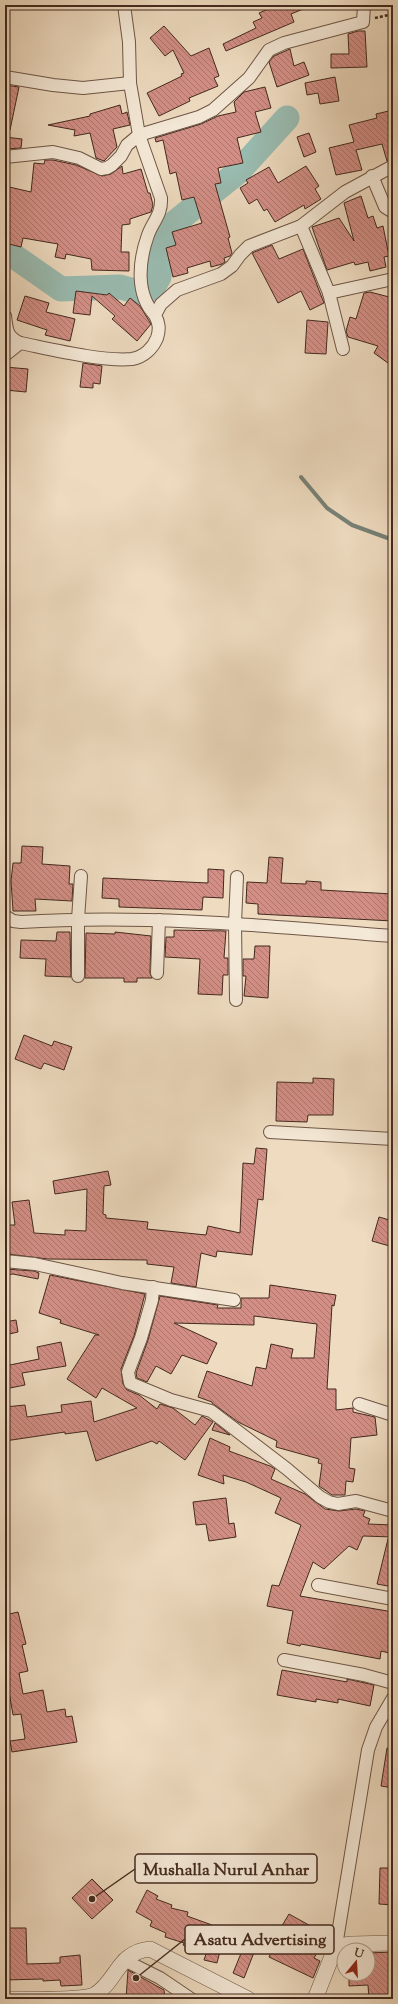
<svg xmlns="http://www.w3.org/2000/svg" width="398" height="2004" font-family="'Sorts Mill Goudy',serif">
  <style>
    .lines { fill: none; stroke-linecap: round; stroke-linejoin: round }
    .stream { stroke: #778176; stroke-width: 4 }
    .river { stroke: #99bbb0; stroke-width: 25 }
    .building { fill: url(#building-back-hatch); stroke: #43291e }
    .minor-casing { stroke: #6e5646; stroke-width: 14 }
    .tertiary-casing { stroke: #6e5646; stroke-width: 16 }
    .path { stroke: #43291e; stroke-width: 2.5; stroke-dasharray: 3 2; stroke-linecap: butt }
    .minor { stroke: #f4e8d6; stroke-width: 12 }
    .tertiary { stroke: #f4e8d6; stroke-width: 15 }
    .leader { fill: none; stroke: #43291e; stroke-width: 1.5 }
    .callout-dot { fill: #43291e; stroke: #f4e8d6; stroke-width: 1.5 }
    .callout { fill: #f4e8d6; stroke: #43291e; stroke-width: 1.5 }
    .callout-label { font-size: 17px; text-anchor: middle; font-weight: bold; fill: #43291e }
  </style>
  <defs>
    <pattern id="building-back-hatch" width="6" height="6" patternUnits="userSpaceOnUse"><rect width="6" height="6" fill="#d38f86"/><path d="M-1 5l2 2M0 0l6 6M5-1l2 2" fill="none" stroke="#ad756d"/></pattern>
  </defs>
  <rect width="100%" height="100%" fill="#eedbc0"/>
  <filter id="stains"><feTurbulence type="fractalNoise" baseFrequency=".005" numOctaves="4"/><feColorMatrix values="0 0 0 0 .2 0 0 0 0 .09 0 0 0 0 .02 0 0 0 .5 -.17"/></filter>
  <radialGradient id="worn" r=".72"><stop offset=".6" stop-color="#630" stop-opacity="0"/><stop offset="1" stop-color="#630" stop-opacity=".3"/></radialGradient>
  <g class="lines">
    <polyline class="stream" points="301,477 327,508 352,525 393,540"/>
    <polyline class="river" points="5,250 61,289 120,287 139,292 152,289 159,277 161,249 168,228 238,172 287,118"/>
  </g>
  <g class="building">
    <polygon points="278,5 313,5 291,14 294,22 226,51 223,44 256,28 253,22 262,18 259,13"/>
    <polygon points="164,26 191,56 209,48 219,76 214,78 218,86 189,98 190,101 159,116 147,93 182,76 181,74 184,73 173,50 165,56 150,38"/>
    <polygon points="358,31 365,31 367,67 331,68 331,54 349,54 348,34"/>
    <polygon points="290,49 294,66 304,62 309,75 277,87 269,62 274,56"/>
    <polygon points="335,77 339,101 320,104 318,93 307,95 305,83"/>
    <polygon points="5,85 19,87 10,130 5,130"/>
    <polygon points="265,87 271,108 255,112 261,132 237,138 243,163 218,168 221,183 215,184 230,237 228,238 232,253 230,256 224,258 225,262 222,264 211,267 210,261 187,268 188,273 173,277 166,248 176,245 172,232 202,223 194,197 182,200 176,172 170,174 163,140 156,142 155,138 201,124 218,116 236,112 234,102 244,92"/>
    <polygon points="120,105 122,114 127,112 130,125 113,129 117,147 104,161 96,158 90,133 74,136 75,130 48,125 90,116 90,114"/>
    <polygon points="393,110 393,159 387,161 382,144 356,150 362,170 336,175 329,148 354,142 349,125 377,118 376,114"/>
    <polygon points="309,133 316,152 304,157 297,137"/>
    <polygon points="5,137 22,139 21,148 5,149"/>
    <polygon points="45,160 53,160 76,165 102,176 111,174 122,166 123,174 141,169 148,193 150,193 153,205 151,212 130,219 130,224 122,225 121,252 129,252 129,271 92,270 91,259 66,254 65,259 55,257 58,244 23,238 21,247 5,243 5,186 31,192 34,163 44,164"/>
    <polygon points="306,166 319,186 315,189 321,199 305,209 304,205 275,222 267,209 264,211 257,199 249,204 240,188 248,183 246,180 269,167 278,183"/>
    <polygon points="361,196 368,218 373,216 377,228 383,226 389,256 384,257 386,267 370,271 368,262 355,265 354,262 327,270 312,227 339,218 354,241 344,203"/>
    <polygon points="272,245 279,259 303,249 324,303 310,310 301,291 278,303 252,253"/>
    <polygon points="76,291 107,295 109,293 124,306 130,298 140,306 151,324 137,341 112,319 115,316 92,296 90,315 73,313"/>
    <polygon points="370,292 393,298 393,356 388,363 374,353 378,346 348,337 346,331 350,317 356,319 364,293"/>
    <polygon points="25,296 49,303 46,312 75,319 70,341 45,335 47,330 17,320"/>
    <polygon points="307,320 328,322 326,354 305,353"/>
    <polygon points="83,363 102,366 100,384 93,383 93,388 80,387"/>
    <polygon points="5,367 28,369 26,392 5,390"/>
    <polygon points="22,846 43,847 42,864 70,866 69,884 73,884 72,901 35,899 36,911 13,911 11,881 13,863 21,863"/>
    <polygon points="269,857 283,858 281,883 306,884 306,881 321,882 321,890 393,894 393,921 258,914 258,904 246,903 247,882 267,883"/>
    <polygon points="208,869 224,870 223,898 203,897 202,910 119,907 119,899 102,898 103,878 208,883"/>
    <polygon points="174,930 226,931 224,958 228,958 228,975 223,975 222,995 198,994 200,959 165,957 166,937 174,937"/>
    <polygon points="57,932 70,932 71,977 45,976 46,959 20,958 21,940 56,941"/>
    <polygon points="115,932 151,936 150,973 152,978 137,978 137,982 124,982 124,978 85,978 86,933 115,934"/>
    <polygon points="255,946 270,946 268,998 244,996 246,976 243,976 243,959 254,959"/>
    <polygon points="24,1035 52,1046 54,1041 72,1047 64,1070 44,1063 41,1069 15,1059"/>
    <polygon points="313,1078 334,1079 333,1115 308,1115 307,1122 276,1121 277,1082 313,1083"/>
    <polygon points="256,1148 267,1149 263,1200 258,1199 252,1255 217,1251 216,1257 201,1253 196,1287 171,1283 174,1267 147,1264 147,1260 48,1259 7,1254 5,1225 15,1225 12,1202 29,1200 34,1233 65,1235 65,1230 86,1231 87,1189 55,1194 53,1181 108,1171 111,1185 104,1186 103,1214 106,1215 106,1218 148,1222 147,1229 206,1235 208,1226 240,1233 243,1163 254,1164"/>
    <polygon points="379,1217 393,1221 393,1247 372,1241"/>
    <polygon points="5,1269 34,1271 39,1273 38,1279 13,1274 5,1275"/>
    <polygon points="50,1275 145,1294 134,1336 121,1369 123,1384 127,1390 139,1395 157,1409 160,1404 173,1408 195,1425 202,1416 213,1422 185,1460 159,1441 157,1444 152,1441 96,1461 87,1431 65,1434 65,1432 5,1441 5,1407 25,1405 27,1417 62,1412 61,1405 91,1401 94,1422 137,1408 102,1388 96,1398 67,1379 95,1335 99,1335 60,1323 61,1320 39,1313"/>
    <polygon points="270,1285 336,1295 334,1306 332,1305 327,1389 336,1389 336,1410 353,1408 353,1412 375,1417 377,1435 351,1438 349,1468 355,1469 353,1482 346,1481 345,1495 332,1495 319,1486 322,1464 318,1463 319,1459 276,1447 277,1441 238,1422 212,1403 212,1402 198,1397 207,1371 252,1386 256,1367 266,1369 271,1344 293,1349 291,1358 314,1358 317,1324 254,1316 254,1325 174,1323 217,1343 207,1364 182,1355 171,1374 156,1366 147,1382 137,1378 136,1373 148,1340 160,1296 218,1305 217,1308 241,1308 241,1298 269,1298"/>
    <polygon points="16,1320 18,1332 5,1335 5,1322"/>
    <polygon points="61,1342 66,1366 22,1373 25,1385 5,1389 5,1366 39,1359 37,1347"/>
    <polygon points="215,1423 230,1435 212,1430"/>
    <polygon points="210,1438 230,1447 229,1451 270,1466 275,1469 271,1479 305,1494 325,1509 339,1511 356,1509 365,1511 363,1516 370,1519 368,1524 393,1525 393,1537 363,1536 357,1550 349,1546 324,1569 313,1562 300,1596 393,1612 393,1654 381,1651 380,1659 301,1644 300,1646 287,1643 293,1611 267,1606 272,1585 279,1586 301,1525 275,1513 281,1498 246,1482 223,1475 224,1484 198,1475"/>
    <polygon points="226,1498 229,1524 234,1523 236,1537 209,1541 206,1524 196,1525 193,1502"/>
    <polygon points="388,1539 393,1539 393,1587 377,1584"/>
    <polygon points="18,1612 26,1644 22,1645 28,1671 19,1673 23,1694 43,1690 47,1712 65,1709 66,1717 72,1716 77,1742 12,1752 10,1741 25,1739 21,1714 13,1715 8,1686 5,1687 5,1657 8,1657 5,1643 5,1615"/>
    <polygon points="282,1670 347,1682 347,1679 374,1685 370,1706 338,1699 338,1703 316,1699 316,1702 277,1695"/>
    <polygon points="387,1748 393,1749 393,1788 381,1786"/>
    <polygon points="380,1868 393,1868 393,1905 379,1904"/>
    <polygon points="92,1879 113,1900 92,1919 72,1898"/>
    <polygon points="147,1890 158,1896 156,1899 172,1905 171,1908 188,1912 187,1916 212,1925 211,1927 225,1931 217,1963 204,1960 206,1954 183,1945 184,1943 165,1937 166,1933 150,1926 152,1921 136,1912"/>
    <polygon points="289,1914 327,1935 314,1958 320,1961 313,1978 269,1957 279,1936 277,1934"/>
    <polygon points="5,1928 26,1928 27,1964 60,1963 60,1957 80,1955 82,1985 61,1986 60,1980 43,1981 43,1979 5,1980"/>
    <polygon points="244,1946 255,1950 244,1978 233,1973"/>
    <polygon points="393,1952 393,1999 369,1999 368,1985 349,1986 349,1974 368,1974 368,1953"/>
    <polygon points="128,1970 164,1990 165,1999 126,1999"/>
  </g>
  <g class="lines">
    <defs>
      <g id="minor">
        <path d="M 124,5 L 129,42 L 130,83 L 139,135 L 161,198 C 162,215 153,221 148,235 C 139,260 135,294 155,315"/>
        <polyline points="5,77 53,85 83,88 130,83"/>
        <polyline points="5,157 53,152 79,158 101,169 107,168 112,165 121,156 127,145 139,135 199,117 213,110 249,78 269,50 284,43 363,22 364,5"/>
        <polyline points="372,176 385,207 393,212"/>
        <polyline points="301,226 329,293 393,279"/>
        <polyline points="329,293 343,349"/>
        <path d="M 5,316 C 7,330 6,336 20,343 C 50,349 103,362 132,359 C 144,357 153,348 157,338 C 160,329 159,323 155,315 L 161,304 L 177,290 L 221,274 L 232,266 L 240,255 L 249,246 L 301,226 L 345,192 L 393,166"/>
        <polyline points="5,355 20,343"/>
        <path d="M 5,916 L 13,921 L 21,922 C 146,914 269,926 393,936"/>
        <polyline points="157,973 159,920"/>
        <polyline points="78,976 78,919 81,876"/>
        <polyline points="236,1000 235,923 237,877"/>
        <polyline points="270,1132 393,1139"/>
        <polyline points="5,1261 35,1264 122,1283 234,1300"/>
        <polyline points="153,1287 152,1300 141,1338 128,1372 130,1383 171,1400 211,1411 287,1469 320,1497 329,1502 338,1504 356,1501 393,1511"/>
        <polyline points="359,1404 393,1415"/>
        <polyline points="318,1585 393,1599"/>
        <polyline points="284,1660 364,1675 393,1683"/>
        <polyline points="336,1946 368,1750 376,1727 393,1698"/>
        <polyline points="124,1960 160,1978 191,1999"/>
      </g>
      <g id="tertiary">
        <path d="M 5,1999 C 22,1999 82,2001 94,1995 C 117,1982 117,1952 150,1949 L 248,1999"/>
        <polyline points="315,1999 336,1946 352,1944 393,1943"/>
      </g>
    </defs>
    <use href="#minor" class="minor-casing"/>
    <use href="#tertiary" class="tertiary-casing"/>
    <polyline class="path" points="375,18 393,14"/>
    <use href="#minor" class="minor"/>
    <use href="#tertiary" class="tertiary"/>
  </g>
  <path class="leader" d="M92 1899L135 1869M136 1978L185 1939"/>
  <g class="callout-dot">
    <circle cx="92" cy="1899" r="4"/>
    <circle cx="136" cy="1978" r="4"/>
  </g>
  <g class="callout">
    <rect x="135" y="1854" width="182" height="29" rx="4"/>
    <rect x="185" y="1925" width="149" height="29" rx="4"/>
  </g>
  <g class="callout-label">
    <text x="226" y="1875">Mushalla Nurul Anhar</text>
    <text x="260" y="1945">Asatu Advertising</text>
  </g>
  <rect width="398" height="2004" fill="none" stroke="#eedbc0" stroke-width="20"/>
  <rect x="6" y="6" width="386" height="1992" fill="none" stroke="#43291e" stroke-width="2"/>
  <rect x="10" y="10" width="378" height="1984" fill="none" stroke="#43291e"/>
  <g transform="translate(356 1962) rotate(18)"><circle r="19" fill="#f4e8d6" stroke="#ad9c8c"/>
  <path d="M0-3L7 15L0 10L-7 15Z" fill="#8f2418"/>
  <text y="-6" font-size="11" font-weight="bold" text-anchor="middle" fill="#43291e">U</text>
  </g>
  <rect width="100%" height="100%" filter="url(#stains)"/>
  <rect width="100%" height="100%" fill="url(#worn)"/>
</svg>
